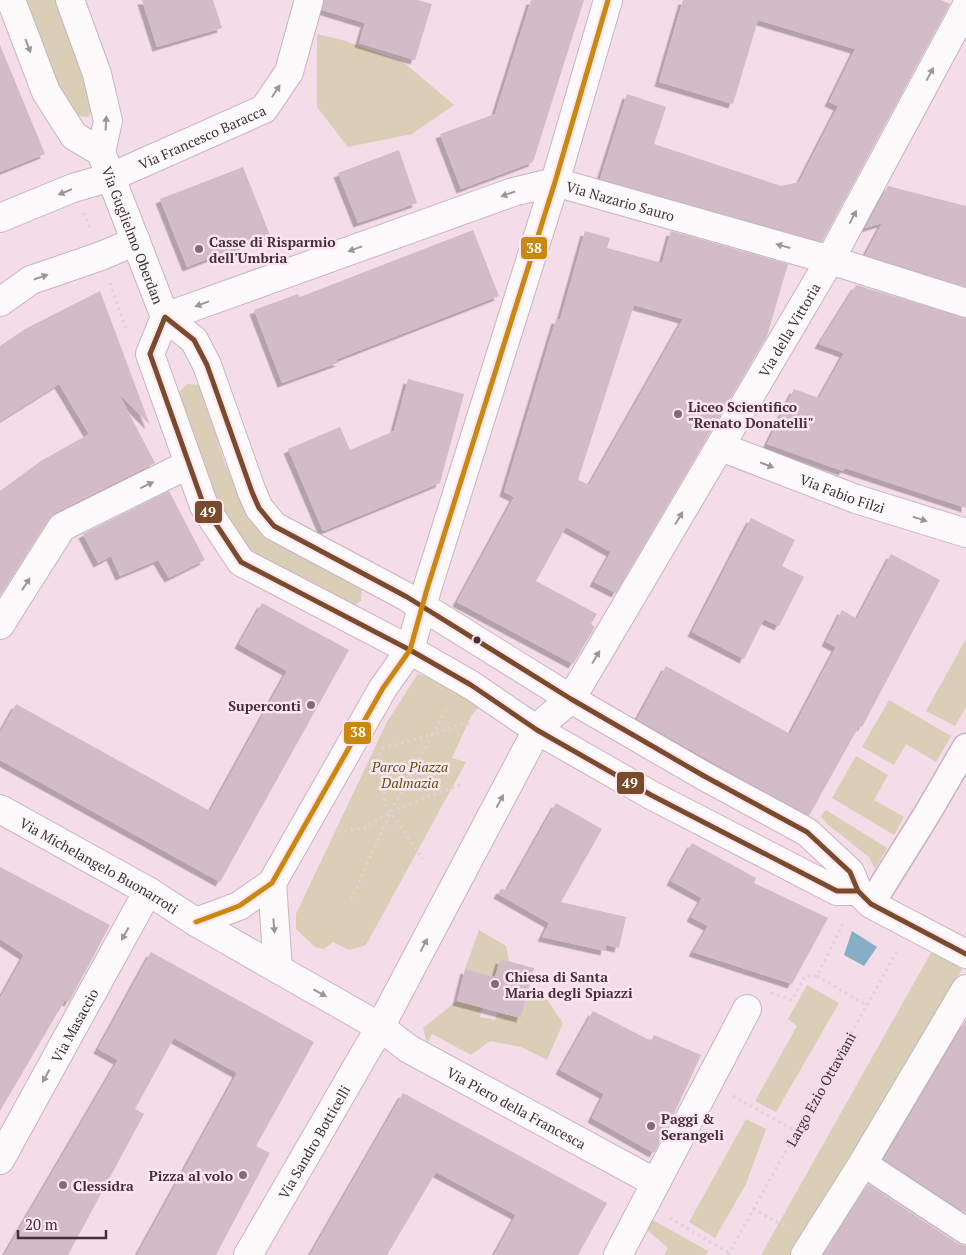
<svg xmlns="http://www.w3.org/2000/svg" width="966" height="1255" font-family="'PT Serif',serif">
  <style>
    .green { fill: #daceb7 }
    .water { fill: #86afc6 }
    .building { fill: #d1bcc7; fill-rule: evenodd; filter: url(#shadow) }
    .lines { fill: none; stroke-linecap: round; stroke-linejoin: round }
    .pedestrian-casing { stroke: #c9b4bf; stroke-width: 29 }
    .minor-casing { stroke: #c9b4bf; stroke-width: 30 }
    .tertiary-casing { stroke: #c9b4bf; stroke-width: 30 }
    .path { stroke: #dbd4d8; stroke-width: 3; stroke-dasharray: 2.5 4; stroke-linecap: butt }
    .pedestrian { stroke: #fdfafc; stroke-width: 26 }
    .minor { stroke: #fdfafc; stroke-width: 28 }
    .tertiary { stroke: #fdfafc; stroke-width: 28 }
    .bus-1-casing { stroke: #fde6f1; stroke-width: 9 }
    .bus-2-casing { stroke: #fde6f1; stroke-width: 9 }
    .bus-1 { stroke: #7a4b2a; stroke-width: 5 }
    .bus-2 { stroke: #ca880e; stroke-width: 5 }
    .oneway { fill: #a0949b }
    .poi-dot { fill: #826c77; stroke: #fde6f1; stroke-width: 2 }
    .bus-dot { fill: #442f3a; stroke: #fde6f1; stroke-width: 2 }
    .labels { text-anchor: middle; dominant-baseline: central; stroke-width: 5; stroke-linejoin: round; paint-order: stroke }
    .street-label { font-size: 14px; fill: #442f3a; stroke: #fde6f1 }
    .poi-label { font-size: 14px; font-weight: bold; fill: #442f3a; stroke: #fde6f1; text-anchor: start }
    .park-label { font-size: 14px; font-style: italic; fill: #5a560d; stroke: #fde6f1 }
    .line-badge { stroke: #fde6f1; stroke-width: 2 }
    .badge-label { font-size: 14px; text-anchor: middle; font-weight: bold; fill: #fff }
  </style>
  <defs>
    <filter id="shadow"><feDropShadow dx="-4.5" dy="4.5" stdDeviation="0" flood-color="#0004"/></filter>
  </defs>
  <rect width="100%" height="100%" fill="#f4dce8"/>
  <g class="green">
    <polygon points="27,0 57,0 96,105 88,117 69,115"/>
    <polygon points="317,34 342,40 402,61 454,105 412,134 348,147 317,107"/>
    <polygon points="187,384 201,385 225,464 245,505 362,585 361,601 348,609 250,551 224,517 205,472 177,394"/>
    <polygon points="966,639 966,707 955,726 926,711"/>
    <polygon points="418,674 431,678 479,707 471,716 452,758 466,762 366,945 349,950 333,942 324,949 315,947 296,929 296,914 387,722"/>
    <polygon points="889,700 951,736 936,762 906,744 894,765 862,747"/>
    <polygon points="856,756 888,775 874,800 904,817 894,835 832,798"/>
    <polygon points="826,810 887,848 875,869 869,857 827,824 821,816"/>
    <polygon points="479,930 506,946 509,961 500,959 495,977 465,969"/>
    <polygon points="932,951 962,969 797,1255 761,1255"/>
    <polygon points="807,985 839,1003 776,1112 755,1101 797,1026 788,1019"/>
    <polygon points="528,992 543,994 563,1023 547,1060 521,1047 490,1041 471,1055 432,1034 427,1043 423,1028 457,1001 482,1007 480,1017 495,1020 497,1013 521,1018"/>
    <polygon points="746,1119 766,1129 746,1184 715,1238 689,1222"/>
    <polygon points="651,1219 708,1251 706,1255 664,1255 668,1248 644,1227"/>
  </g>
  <polygon class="water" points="852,931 877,947 864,966 844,955"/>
  <g class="building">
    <polygon points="142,0 213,0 222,28 157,47"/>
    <polygon points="324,0 417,0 432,4 415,60 359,43 365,23 322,10"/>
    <polygon points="531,0 584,0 533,162 461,189 440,134 495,114"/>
    <polygon points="683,0 941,0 950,4 822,242 600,179 627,94 666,107 654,144 781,186 799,182 838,106 829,102 855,49 758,20 733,104 659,82"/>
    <polygon points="0,45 45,154 0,172"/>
    <polygon points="399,150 417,203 358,223 338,173"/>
    <polygon points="243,167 270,235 187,267 160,199"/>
    <polygon points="888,186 966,206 966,287 865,255 882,223 865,228"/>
    <polygon points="473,230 499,296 335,360 340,362 282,383 254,310 298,294 300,297"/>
    <path d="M 585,231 L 610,238 L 607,248 L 662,263 L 671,231 L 788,264 L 767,336 L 616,593 L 594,582 L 611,552 L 566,527 L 536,581 L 597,614 L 591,624 L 595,627 L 573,664 L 457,602 L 514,497 L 504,492 L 556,319 L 560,320 ZM 634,305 L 683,319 L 589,485 L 578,480 Z"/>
    <polygon points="856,285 966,318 966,508 845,468 843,471 767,444 794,389 819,398 844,353 819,344"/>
    <polygon points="100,291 150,425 119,394 155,463 55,513 49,519 0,596 0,491 41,461 89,434 59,384 0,421 0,346 25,329"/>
    <polygon points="408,379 464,394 440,483 323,531 288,449 340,427 350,450 394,431"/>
    <polygon points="169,491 205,560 169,578 158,560 120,576 111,556 98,563 83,534"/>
    <polygon points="751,518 795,540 782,566 804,577 779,626 764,619 744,659 692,632"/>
    <polygon points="891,554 940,580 862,727 859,726 809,816 712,762 637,719 666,666 790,734 836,647 826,642 842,610 857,619"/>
    <polygon points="262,603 349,650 220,882 0,760 0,733 16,704 210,811 287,671 239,644"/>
    <polygon points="556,803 602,829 561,902 626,917 619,948 606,945 605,951 542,937 549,923 498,894 501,889 507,890"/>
    <polygon points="692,843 756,878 754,883 828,918 792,984 693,952 708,926 691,917 702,898 671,881"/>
    <polygon points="0,867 110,925 69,1002 65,1000 0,1111 0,998 24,955 0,939"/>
    <polygon points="151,952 314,1042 256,1146 270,1153 216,1255 137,1255 237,1073 174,1038 135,1109 144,1114 68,1255 4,1255 118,1060 98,1049"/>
    <polygon points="500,959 534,968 521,1018 457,1001 465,969 495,977"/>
    <polygon points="593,1011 651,1041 654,1035 701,1055 673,1116 654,1153 592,1118 604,1094 560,1070"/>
    <polygon points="966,1020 966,1213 884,1159"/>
    <polygon points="403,1093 607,1203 578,1255 494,1255 516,1215 436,1172 387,1255 310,1255"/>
    <polygon points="868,1184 958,1244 966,1246 966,1255 823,1255"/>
  </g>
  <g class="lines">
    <defs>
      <g id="pedestrian">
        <polyline points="871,904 927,814 966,747"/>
        <polyline points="863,1163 966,1231"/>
      </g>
      <g id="minor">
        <polyline points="11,0 46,92 74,136 101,152 108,121 97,74 70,0"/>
        <path id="s2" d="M 101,152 L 165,317 L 513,192 L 555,182 L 830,260 L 966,303"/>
        <path id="s3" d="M 0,218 L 73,188 L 111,177 L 264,109 L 289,72 L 309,0"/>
        <polyline points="0,302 31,280 101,256 136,241"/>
        <path id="s4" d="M 721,447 L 856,499 L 966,533"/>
        <polyline points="0,625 62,527 189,464"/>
        <path id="s5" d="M 0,809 L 148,891 L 196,922 L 278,969"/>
        <polyline points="858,891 837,891 651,795 537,730 471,685 410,650 241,562 204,506 150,354 165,317 194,340 207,365 252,492 259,508 274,526 407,597 571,699 704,776 807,832 850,872 858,891 871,904 966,954"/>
        <polyline points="196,922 239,906 272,883"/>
        <path id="s6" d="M 380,1027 L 409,1049 L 656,1183"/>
        <path id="s7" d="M 0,1160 L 148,891"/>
        <polyline points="618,1255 747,1009"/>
        <polyline points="805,1255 863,1163 966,989"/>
      </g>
      <g id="tertiary">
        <path id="s8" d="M 608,0 L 555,182 L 427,589 L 410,650 L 383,688 L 272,883 L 278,969 L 380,1027 L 537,730 L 546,720 L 571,699 L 830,260 L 966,7"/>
        <path id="s9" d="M 248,1255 L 380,1027"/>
      </g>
    </defs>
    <use href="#pedestrian" class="pedestrian-casing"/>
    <use href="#minor" class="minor-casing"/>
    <use href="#tertiary" class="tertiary-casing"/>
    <g class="path">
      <polyline points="84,213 91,231"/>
      <polyline points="110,283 127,332"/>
      <polyline points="382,748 432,735 448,707"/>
      <polyline points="380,753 385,804 423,859"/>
      <polyline points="338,832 365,828 391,811 463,784"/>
      <polyline points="351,900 391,811 432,735 458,725 474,723"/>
      <polyline points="817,976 866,1005"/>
      <polyline points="771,993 792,1000 805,976 817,976 844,921"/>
      <polyline points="733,1096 796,1131"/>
      <polyline points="753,1209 788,1228"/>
      <polyline points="670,1218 729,1253"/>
      <path id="s1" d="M 728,1255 L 897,951"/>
    </g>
    <use href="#pedestrian" class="pedestrian"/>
    <use href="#minor" class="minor"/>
    <use href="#tertiary" class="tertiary"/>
    <defs>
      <polyline id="bus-1" points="858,891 837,891 651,795 537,730 471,685 410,650 241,562 204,506 150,354 165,317 194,340 207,365 252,492 259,508 274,526 407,597 571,699 704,776 807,832 850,872 858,891 871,904 966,954"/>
      <polyline id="bus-2" points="196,922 239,906 272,883 383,688 410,650 427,589 555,182 608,0"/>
    </defs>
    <use href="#bus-1" class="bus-1-casing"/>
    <use href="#bus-2" class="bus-2-casing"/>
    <use href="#bus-1" class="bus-1"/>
    <use href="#bus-2" class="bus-2"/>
  </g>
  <defs><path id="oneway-solid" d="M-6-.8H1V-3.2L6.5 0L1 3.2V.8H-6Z" transform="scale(1.25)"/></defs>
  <g class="oneway">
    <use href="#oneway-solid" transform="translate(28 46) rotate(69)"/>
    <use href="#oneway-solid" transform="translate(930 74) rotate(-62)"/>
    <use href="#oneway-solid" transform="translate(276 91) rotate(-57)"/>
    <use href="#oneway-solid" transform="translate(106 123) rotate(-87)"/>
    <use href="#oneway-solid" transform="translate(65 192) rotate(158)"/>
    <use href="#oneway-solid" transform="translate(508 194) rotate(161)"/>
    <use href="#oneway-solid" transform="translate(853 217) rotate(-62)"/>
    <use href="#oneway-solid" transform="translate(783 246) rotate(-164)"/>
    <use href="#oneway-solid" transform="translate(355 249) rotate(160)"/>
    <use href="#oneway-solid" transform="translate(41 277) rotate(-19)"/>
    <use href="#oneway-solid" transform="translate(202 304) rotate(160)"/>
    <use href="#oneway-solid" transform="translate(767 465) rotate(21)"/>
    <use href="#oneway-solid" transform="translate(147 485) rotate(-26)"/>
    <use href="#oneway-solid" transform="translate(679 518) rotate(-59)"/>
    <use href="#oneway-solid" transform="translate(920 519) rotate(17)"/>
    <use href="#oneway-solid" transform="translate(26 584) rotate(-57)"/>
    <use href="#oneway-solid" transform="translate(596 657) rotate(-59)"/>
    <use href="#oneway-solid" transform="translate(500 801) rotate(-62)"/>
    <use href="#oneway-solid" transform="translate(274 926) rotate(85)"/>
    <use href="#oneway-solid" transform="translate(125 934) rotate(119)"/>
    <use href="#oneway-solid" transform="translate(424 945) rotate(-62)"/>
    <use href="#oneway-solid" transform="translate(320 993) rotate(29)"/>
    <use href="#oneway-solid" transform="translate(46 1076) rotate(119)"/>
  </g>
  <g class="poi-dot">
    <circle cx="199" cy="249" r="5"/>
    <circle cx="678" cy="414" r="5"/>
    <circle cx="311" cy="705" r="5"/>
    <circle cx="495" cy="984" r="5"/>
    <circle cx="651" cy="1126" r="5"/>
    <circle cx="243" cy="1175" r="5"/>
    <circle cx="63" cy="1185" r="5"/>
  </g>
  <circle class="bus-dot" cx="477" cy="640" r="4.5"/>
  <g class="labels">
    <g class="street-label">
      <text stroke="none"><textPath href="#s3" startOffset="218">Via Francesco Baracca</textPath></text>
      <text stroke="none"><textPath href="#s2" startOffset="658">Via Nazario Sauro</textPath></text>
      <text stroke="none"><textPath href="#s2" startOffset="89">Via Guglielmo Oberdan</textPath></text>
      <text stroke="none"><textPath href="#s8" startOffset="1965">Via della Vittoria</textPath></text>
      <text stroke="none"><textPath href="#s4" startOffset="130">Via Fabio Filzi</textPath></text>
      <text stroke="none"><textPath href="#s5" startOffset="114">Via Michelangelo Buonarroti</textPath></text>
      <text stroke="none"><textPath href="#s7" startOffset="154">Via Masaccio</textPath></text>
      <text stroke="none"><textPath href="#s1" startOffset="190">Largo Ezio Ottaviani</textPath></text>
      <text stroke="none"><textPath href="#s6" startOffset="159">Via Piero della Francesca</textPath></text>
      <text stroke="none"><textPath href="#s9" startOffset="131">Via Sandro Botticelli</textPath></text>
    </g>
    <g class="poi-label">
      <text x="209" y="241">Casse di Risparmio<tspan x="209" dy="16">dell'Umbria</tspan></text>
      <text x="688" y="406">Liceo Scientifico<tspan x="688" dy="16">"Renato Donatelli"</tspan></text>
      <text x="301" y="705" text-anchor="end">Superconti</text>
      <text x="505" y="976">Chiesa di Santa<tspan x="505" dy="16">Maria degli Spiazzi</tspan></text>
      <text x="661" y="1118">Paggi &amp;<tspan x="661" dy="16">Serangeli</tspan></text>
      <text x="233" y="1175" text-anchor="end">Pizza al volo</text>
      <text x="73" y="1185">Clessidra</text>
    </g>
    <g class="park-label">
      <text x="410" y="766">Parco Piazza<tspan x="410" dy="16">Dalmazia</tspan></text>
    </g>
  </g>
  <g class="line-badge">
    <rect x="520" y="236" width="28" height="24" rx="5" fill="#ca880e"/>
    <rect x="194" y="500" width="29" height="24" rx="5" fill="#7a4b2a"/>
    <rect x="343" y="721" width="29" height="24" rx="5" fill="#ca880e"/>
    <rect x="616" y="771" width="29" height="24" rx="5" fill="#7a4b2a"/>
  </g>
  <g class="badge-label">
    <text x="534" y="253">38</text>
    <text x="208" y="517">49</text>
    <text x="358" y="737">38</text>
    <text x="630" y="788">49</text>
  </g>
  <path d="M18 1230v8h88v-8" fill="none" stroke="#442f3a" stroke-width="2.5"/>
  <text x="25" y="1230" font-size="15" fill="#442f3a" stroke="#fde6f1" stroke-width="4" paint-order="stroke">20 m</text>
</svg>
